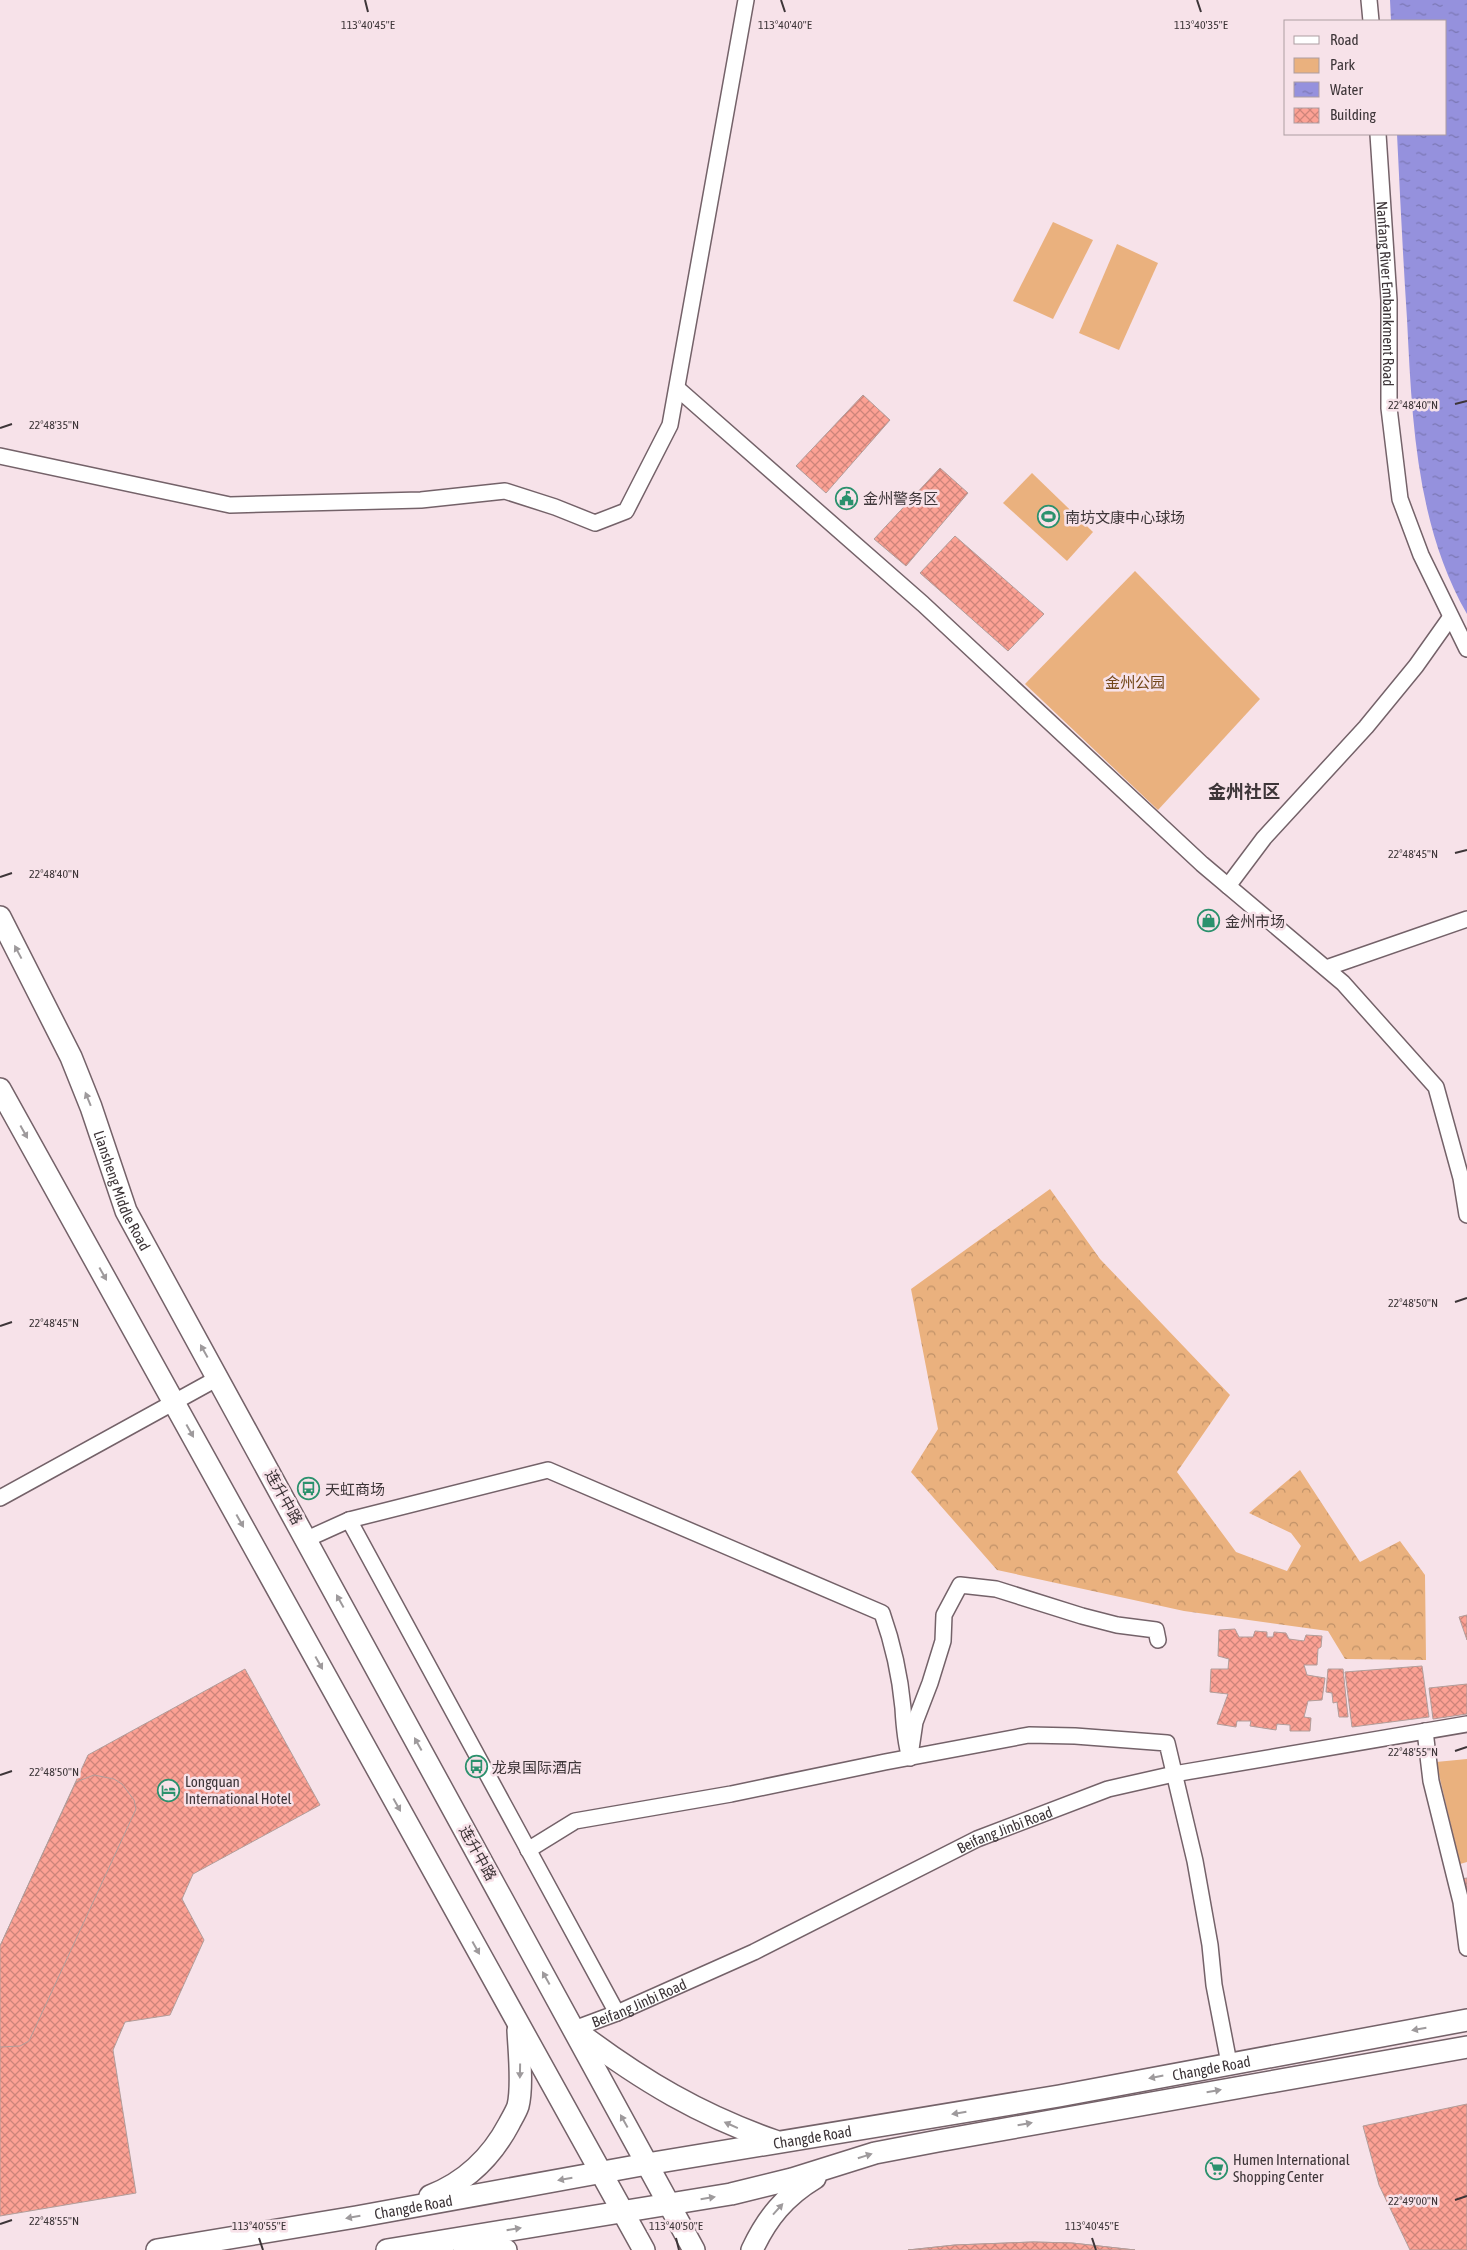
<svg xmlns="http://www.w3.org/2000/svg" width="1467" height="2250" font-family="'Asap Condensed','Noto Sans SC',sans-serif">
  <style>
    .forest { fill: url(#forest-crowns) }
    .park { fill: #eab17e }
    .water { fill: url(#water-ripples) }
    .building { fill: url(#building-cross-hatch); stroke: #b29d9a }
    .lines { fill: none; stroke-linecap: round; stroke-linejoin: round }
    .minor-casing { stroke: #746269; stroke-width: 18 }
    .secondary-casing { stroke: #746269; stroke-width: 24 }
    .minor { stroke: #fff; stroke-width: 15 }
    .secondary { stroke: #fff; stroke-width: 21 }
    .oneway { fill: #9e9a9c }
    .ticks { fill: none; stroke: #3d3538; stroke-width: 2 }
    .labels { text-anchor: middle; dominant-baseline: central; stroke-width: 5; stroke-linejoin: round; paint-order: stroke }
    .street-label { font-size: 15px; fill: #3d3538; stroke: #f7e2e9 }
    .poi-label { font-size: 15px; fill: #3d3538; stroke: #f7e2e9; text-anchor: start }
    .park-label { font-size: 15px; fill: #724618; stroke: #f7e2e9 }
    .quarter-label { font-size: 18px; font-weight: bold; fill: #3d3538; stroke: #f7e2e9 }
    .ticks-label { font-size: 12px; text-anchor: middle; fill: #3d3538; stroke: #f7e2e9; stroke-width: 5; stroke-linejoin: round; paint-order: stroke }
  </style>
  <defs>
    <pattern id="forest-crowns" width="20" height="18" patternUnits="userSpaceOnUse" patternTransform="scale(1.25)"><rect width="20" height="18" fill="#eab17e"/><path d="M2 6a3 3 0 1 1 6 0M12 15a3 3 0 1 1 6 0" fill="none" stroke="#bf9168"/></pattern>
    <pattern id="water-ripples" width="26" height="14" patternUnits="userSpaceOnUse" patternTransform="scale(1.25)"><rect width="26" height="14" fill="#9591dd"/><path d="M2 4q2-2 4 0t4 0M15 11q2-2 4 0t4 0" fill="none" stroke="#7b77b4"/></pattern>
    <pattern id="building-cross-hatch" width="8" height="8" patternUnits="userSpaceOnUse" patternTransform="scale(1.25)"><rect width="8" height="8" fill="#fca194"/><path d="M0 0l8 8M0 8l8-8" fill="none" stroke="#cd847a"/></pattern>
  </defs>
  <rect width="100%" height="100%" fill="#f7e2e9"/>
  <polygon class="forest" points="1050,1189 1100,1259 1230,1395 1177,1472 1236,1552 1287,1571 1301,1546 1291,1533 1249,1513 1300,1470 1360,1562 1400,1541 1425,1575 1426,1660 1345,1659 1328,1631 1184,1611 997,1570 911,1472 938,1429 911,1289"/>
  <g class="park">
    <polygon points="1053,222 1093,240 1053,319 1013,301"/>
    <polygon points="1117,244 1158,263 1119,350 1079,333"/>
    <polygon points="1032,473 1093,532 1067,561 1003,503"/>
    <polygon points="1135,571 1260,699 1158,810 1025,684"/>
    <polygon points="1467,1759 1467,1862 1460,1864 1436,1762"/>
  </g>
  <path class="water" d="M 1390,0 L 1467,0 L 1467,614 C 1416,525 1412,419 1407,319 C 1403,258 1400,196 1397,134 L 1446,134 L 1446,21 L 1391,21 Z"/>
  <g class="building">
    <polygon points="863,395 890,420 826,493 796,466"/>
    <polygon points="940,468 968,493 906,566 874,539"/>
    <polygon points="955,536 1044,614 1008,651 920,573"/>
    <polygon points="1467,1615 1467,1640 1459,1617"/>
    <polygon points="1235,1629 1239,1637 1253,1637 1255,1631 1267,1632 1267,1637 1273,1637 1274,1632 1286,1633 1289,1639 1304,1641 1306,1635 1322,1636 1321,1647 1318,1649 1317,1665 1304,1665 1307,1675 1325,1678 1322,1700 1308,1701 1304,1717 1311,1718 1310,1731 1290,1731 1290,1725 1277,1724 1276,1730 1250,1726 1251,1721 1237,1721 1236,1727 1217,1724 1228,1694 1210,1692 1211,1669 1228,1669 1229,1659 1218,1656 1219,1630"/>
    <polygon points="1422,1666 1429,1717 1352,1727 1345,1672"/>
    <polygon points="245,1669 320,1805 193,1874 182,1899 204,1940 170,2015 125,2022 113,2050 136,2193 0,2216 0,1946 88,1755"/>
    <polygon points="1328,1669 1343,1669 1348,1717 1339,1717 1337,1702 1333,1703 1332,1693 1326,1692"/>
    <polygon points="1467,1684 1467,1714 1433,1719 1429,1688"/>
    <polygon points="94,1775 114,1779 122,1784 134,1800 136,1809 29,2041 20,2046 0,2047 0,1946 76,1782"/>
    <polygon points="1467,1878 1467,1899 1461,1879"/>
    <polygon points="1467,2104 1467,2250 1410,2250 1379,2185 1363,2126"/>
    <polygon points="1033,2242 1072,2243 1135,2250 908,2250 955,2245"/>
    <polygon points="1033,2242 1072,2243 1135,2250 908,2250 955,2245"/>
  </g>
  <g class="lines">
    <defs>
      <g id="minor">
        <polyline points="1369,0 1371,21"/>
        <path id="s1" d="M 1378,134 L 1389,300 L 1389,408 L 1400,499 L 1421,555 L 1467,649"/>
        <polyline points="678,389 923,604 1202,864 1343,983 1436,1087 1461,1178 1467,1215"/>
        <polyline points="0,456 230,505 421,500 505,491 555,507 595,523 626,511 670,425 746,0"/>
        <polyline points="1228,886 1264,838 1366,727 1416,666 1450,618"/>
        <polyline points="1326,968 1467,919"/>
        <polyline points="0,1498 218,1378"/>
        <polyline points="349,1520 617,2013"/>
        <path d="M 307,1539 L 349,1520 L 548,1470 L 882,1613 C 893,1644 900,1676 903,1708 C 904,1726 905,1741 910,1758"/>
        <polyline points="1425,1731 1431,1781 1461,1902 1467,1948"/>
        <polyline points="911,1749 915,1722 930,1683 943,1641 944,1615 960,1585 996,1589 1082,1616 1117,1625 1156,1630 1158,1640"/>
        <polyline points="528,1850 575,1821 731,1794 885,1762 1029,1735 1075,1736 1167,1743 1195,1861 1210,1945 1214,1985 1229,2063"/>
        <path id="s2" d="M 574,2029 L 617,2013 L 754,1952 L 977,1839 L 1108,1789 L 1174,1774 L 1467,1724"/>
      </g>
      <g id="secondary">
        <path id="s3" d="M 0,917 L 71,1057 L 91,1107 L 126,1211 L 694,2250"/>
        <polyline points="0,1089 644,2250"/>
        <path d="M 579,2033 C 643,2081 700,2115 775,2141"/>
        <path d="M 430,2196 C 466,2182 491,2158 509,2124 C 512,2118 516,2112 518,2106 C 523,2086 519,2051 518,2030"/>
        <polyline points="464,2247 506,2250"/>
        <path id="s4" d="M 157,2250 L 356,2217 L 647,2164 L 1059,2096 L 1467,2020"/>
        <polyline points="387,2250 731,2194 792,2179 875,2153 938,2141 1467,2047"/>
        <path d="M 752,2250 C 767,2218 785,2196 815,2178"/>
      </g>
    </defs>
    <use href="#minor" class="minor-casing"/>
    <use href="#secondary" class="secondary-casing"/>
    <use href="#minor" class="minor"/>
    <use href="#secondary" class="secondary"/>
  </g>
  <defs><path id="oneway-solid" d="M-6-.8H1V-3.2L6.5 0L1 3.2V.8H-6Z" transform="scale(1.25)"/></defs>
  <g class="oneway">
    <use href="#oneway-solid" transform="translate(18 952) rotate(-118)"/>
    <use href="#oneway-solid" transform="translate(88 1099) rotate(-112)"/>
    <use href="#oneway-solid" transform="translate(24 1132) rotate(61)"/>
    <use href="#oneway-solid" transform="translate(103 1274) rotate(61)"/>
    <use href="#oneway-solid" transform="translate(204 1351) rotate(-119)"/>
    <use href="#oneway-solid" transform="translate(190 1431) rotate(61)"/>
    <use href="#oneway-solid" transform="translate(240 1521) rotate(61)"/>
    <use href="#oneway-solid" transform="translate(340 1601) rotate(-119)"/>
    <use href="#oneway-solid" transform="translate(319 1663) rotate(61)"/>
    <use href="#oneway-solid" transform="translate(418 1744) rotate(-119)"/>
    <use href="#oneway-solid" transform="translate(397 1805) rotate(61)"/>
    <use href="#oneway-solid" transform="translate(476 1948) rotate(61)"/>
    <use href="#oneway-solid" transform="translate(546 1978) rotate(-119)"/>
    <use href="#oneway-solid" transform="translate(1419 2029) rotate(170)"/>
    <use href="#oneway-solid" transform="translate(520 2071) rotate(91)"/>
    <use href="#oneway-solid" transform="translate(1156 2077) rotate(169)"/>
    <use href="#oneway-solid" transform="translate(1214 2091) rotate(-10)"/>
    <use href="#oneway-solid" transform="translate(959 2113) rotate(171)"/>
    <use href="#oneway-solid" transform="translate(624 2121) rotate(-119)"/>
    <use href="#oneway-solid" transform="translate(1025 2124) rotate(-10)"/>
    <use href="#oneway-solid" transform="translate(731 2125) rotate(-156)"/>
    <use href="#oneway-solid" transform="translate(865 2156) rotate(-17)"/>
    <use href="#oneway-solid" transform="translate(565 2179) rotate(170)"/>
    <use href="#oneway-solid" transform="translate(708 2198) rotate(-9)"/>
    <use href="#oneway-solid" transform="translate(778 2209) rotate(-48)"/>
    <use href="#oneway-solid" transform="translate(353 2217) rotate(170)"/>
    <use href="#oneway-solid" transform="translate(514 2229) rotate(-9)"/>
  </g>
  <path class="ticks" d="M 365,0 L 368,12M 781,0 L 785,12M 1197,0 L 1201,12M 1455,404 L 1467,401M 0,428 L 12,424M 1455,853 L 1467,850M 0,877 L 12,873M 1455,1302 L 1467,1298M 0,1326 L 12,1322M 1455,1751 L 1467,1747M 0,1775 L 12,1771M 1455,2200 L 1467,2196M 0,2224 L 12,2220M 259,2238 L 263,2250M 676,2238 L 679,2250M 1092,2238 L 1096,2250"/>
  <defs>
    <symbol id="civic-ring" viewBox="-11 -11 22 22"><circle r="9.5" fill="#f7e2e9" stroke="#2b916d" stroke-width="1.5"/><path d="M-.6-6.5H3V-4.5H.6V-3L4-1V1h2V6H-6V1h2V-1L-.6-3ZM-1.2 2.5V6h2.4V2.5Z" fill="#2b916d"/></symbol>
    <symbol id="stadium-ring" viewBox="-11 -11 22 22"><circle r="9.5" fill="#f7e2e9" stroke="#2b916d" stroke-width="1.5"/><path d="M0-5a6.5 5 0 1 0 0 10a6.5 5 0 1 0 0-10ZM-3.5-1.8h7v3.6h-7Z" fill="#2b916d"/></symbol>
    <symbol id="shop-ring" viewBox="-11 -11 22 22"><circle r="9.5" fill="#f7e2e9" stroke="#2b916d" stroke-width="1.5"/><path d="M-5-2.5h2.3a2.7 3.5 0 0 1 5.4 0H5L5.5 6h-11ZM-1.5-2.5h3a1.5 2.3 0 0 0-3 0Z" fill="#2b916d"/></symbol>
    <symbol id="bus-ring" viewBox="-11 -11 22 22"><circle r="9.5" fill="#f7e2e9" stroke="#2b916d" stroke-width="1.5"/><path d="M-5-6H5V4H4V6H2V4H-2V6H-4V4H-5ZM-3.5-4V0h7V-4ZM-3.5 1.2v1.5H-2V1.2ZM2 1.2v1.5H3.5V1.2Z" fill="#2b916d"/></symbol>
    <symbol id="hotel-ring" viewBox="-11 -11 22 22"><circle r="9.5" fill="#f7e2e9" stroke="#2b916d" stroke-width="1.5"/><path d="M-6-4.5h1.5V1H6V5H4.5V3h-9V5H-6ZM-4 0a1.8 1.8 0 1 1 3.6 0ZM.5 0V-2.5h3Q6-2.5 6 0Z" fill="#2b916d"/></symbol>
    <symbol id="supermarket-ring" viewBox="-11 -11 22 22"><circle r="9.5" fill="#f7e2e9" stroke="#2b916d" stroke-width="1.5"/><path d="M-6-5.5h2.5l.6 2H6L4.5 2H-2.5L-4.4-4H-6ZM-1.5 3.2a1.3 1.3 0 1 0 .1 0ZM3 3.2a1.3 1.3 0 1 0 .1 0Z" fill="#2b916d"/></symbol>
  </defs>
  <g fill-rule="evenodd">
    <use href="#civic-ring" x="834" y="486" width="25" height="25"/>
    <use href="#stadium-ring" x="1036" y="504" width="25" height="25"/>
    <use href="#shop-ring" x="1196" y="908" width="25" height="25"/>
    <use href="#bus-ring" x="296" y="1476" width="25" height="25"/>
    <use href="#bus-ring" x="464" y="1754" width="25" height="25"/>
    <use href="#hotel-ring" x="156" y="1778" width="25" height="25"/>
    <use href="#supermarket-ring" x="1204" y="2156" width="25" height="25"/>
  </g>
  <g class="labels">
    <g class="street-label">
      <text stroke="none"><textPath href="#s1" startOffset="160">Nanfang River Embankment Road</textPath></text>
      <text stroke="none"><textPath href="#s3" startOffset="300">Liansheng Middle Road</textPath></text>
      <text transform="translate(284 1497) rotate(61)">连升中路</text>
      <text stroke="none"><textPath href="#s2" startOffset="475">Beifang Jinbi Road</textPath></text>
      <text transform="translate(478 1853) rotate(61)">连升中路</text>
      <text stroke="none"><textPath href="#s2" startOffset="70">Beifang Jinbi Road</textPath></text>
      <text stroke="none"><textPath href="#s4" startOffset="1070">Changde Road</textPath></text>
      <text stroke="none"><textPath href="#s4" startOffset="665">Changde Road</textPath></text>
      <text stroke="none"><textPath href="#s4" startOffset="260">Changde Road</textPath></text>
    </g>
    <g class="poi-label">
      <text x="863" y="498">金州警务区</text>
      <text x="1065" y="517">南坊文康中心球场</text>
      <text x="1225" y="921">金州市场</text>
      <text x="325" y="1489">天虹商场</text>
      <text x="492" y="1767">龙泉国际酒店</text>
      <text x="185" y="1781">Longquan<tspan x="185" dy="17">International Hotel</tspan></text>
      <text x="1233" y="2159">Humen International<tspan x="1233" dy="17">Shopping Center</tspan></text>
    </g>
    <g class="park-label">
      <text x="1135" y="682">金州公园</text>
    </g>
    <g class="quarter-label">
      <text x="1244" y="791">金州社区</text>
    </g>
  </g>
  <g class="ticks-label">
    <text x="368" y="29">113°40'45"E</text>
    <text x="785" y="29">113°40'40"E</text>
    <text x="1201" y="29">113°40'35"E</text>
    <text x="1413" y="409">22°48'40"N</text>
    <text x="54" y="429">22°48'35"N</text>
    <text x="1413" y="858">22°48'45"N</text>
    <text x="54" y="878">22°48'40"N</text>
    <text x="1413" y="1307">22°48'50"N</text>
    <text x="54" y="1327">22°48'45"N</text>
    <text x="1413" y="1756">22°48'55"N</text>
    <text x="54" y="1776">22°48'50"N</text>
    <text x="1413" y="2205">22°49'00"N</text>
    <text x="54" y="2225">22°48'55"N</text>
    <text x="259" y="2230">113°40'55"E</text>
    <text x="676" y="2230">113°40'50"E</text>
    <text x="1092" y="2230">113°40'45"E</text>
  </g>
  <rect x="1284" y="20" width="162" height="115" fill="#f7e2e9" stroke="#ad9da2"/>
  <rect x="1294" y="36" width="25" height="8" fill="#ffffff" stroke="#ad9da2"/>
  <text x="1330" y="45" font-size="15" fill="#3d3538">Road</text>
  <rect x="1294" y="58" width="25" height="15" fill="#eab17e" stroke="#ad9da2"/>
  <text x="1330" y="70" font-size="15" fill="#3d3538">Park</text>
  <rect x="1294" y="82" width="25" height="15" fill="url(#water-ripples)" stroke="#ad9da2"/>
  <text x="1330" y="95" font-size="15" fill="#3d3538">Water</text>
  <rect x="1294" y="108" width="25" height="15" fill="url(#building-cross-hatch)" stroke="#ad9da2"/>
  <text x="1330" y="120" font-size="15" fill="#3d3538">Building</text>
</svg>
